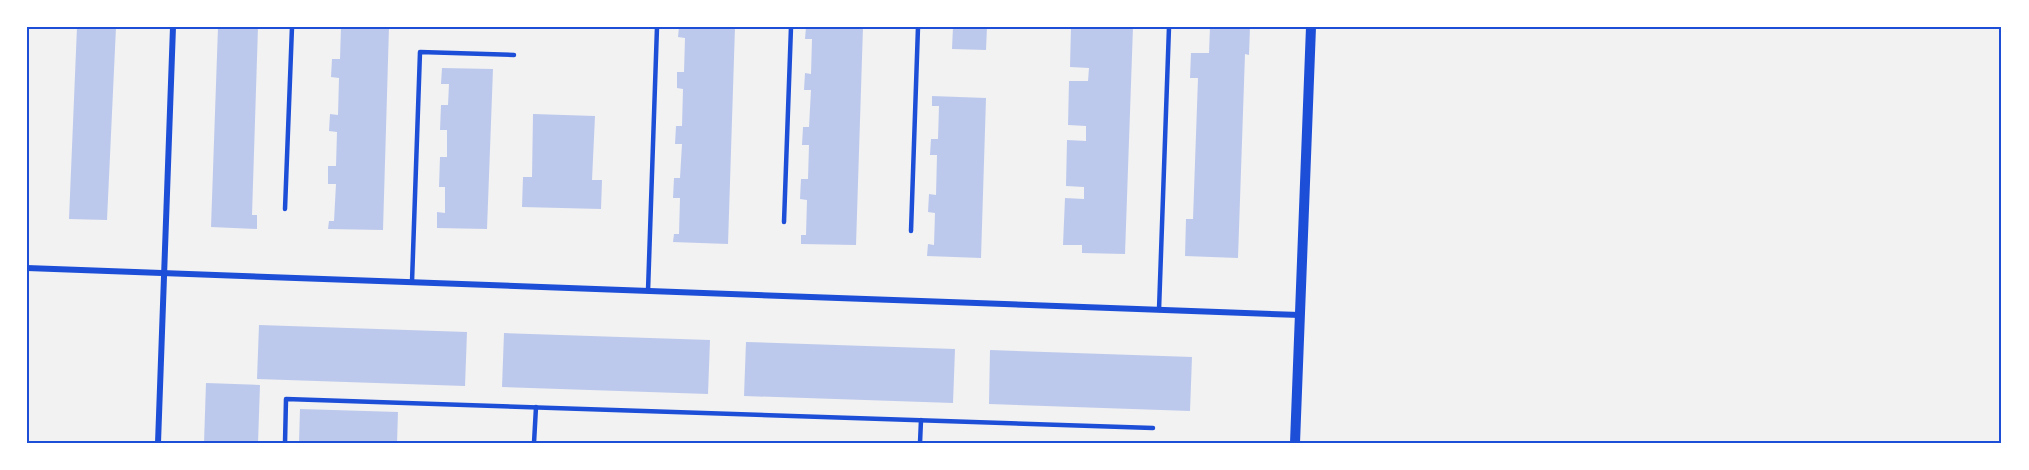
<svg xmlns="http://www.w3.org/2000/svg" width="2029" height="470" font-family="Figtree,sans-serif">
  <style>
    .building { fill: #bdc9ec }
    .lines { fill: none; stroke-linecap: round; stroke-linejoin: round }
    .service { stroke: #1d4ed8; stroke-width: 4.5 }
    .minor { stroke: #1d4ed8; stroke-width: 6 }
    .tertiary { stroke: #1d4ed8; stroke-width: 10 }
    .neatline { fill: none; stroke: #1d4ed8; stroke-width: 2 }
  </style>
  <rect width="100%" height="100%" fill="#f2f2f2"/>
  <g class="building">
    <polygon points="77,27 116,27 107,220 69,219"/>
    <polygon points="218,27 258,27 252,215 257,215 257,229 211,227"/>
    <polygon points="341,27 389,27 383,230 328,229 329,221 334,221 336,184 328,184 328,166 336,166 337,132 329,131 330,114 338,115 339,78 331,77 332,59 340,59"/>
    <polygon points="679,27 735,27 728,244 673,242 674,234 679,234 680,198 673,198 674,178 680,178 682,144 675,144 676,126 682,126 683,89 677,88 677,72 684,72 685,38 678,37"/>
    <polygon points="806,27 863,27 856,245 801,244 801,235 806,235 807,200 800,199 801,179 808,179 809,145 802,145 803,127 809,127 811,90 804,90 805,73 811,74 812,39 805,39"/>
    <polygon points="953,27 987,27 986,50 952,49"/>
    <polygon points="1071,27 1133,27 1125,254 1082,253 1082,245 1063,245 1065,198 1084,199 1084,187 1066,186 1067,140 1086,141 1086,126 1068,125 1069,81 1088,81 1089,68 1070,67"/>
    <polygon points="1210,27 1250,27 1249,55 1245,54 1238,258 1185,256 1186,219 1193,219 1198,78 1190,78 1191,53 1209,53"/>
    <polygon points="442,68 493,69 487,229 437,228 437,212 445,213 445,187 439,187 440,157 447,157 447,130 440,130 441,105 448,105 449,84 441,84"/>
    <polygon points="932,96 986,98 981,258 927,256 928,244 934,245 935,213 928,212 929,194 936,195 937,155 930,155 931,139 938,139 939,106 932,106"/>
    <polygon points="533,114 595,116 592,180 602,180 601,209 522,207 523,177 532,177"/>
    <polygon points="259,325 467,332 465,386 257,379"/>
    <polygon points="504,333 710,340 708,394 502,387"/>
    <polygon points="746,342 955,349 953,403 744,396"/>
    <polygon points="990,350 1192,357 1190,411 989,404"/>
    <polygon points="206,383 260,385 258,443 204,443"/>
    <polygon points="300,409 398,412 397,443 299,443"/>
  </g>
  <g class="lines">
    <g class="service">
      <polyline points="285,209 292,27"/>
      <polyline points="784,222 791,27"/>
      <polyline points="911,231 918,27"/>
      <polyline points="412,282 420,52 514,55"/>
      <polyline points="648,291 657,27"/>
      <polyline points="1159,310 1169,27"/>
      <polyline points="285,443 286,399 1153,428"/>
      <polyline points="534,443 536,407"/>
      <polyline points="920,443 921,420"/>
    </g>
    <g class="minor">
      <polyline points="27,268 1300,315"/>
      <polyline points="158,443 173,27"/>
    </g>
    <polyline class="tertiary" points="1295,443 1311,27"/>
  </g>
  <rect width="2029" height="470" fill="none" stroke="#ffffff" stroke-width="57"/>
  <rect x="28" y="28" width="1972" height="414" class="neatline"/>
</svg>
